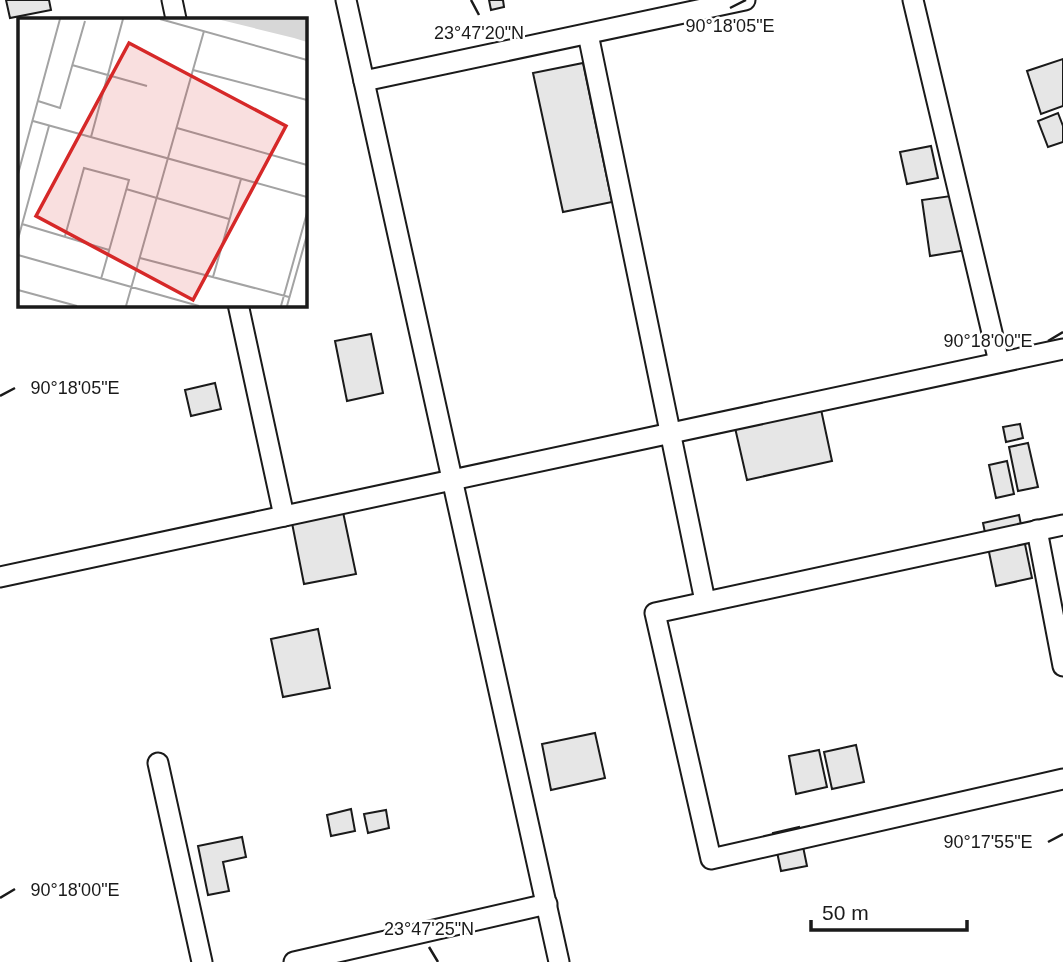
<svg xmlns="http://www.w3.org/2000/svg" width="1063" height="962" font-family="Helvetica,sans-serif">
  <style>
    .building { fill: #e6e6e6; stroke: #1a1a1a; stroke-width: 2 }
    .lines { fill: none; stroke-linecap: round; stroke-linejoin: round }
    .street-casing { stroke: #1a1a1a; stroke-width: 23 }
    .street { stroke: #fff; stroke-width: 19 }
    .ticks { fill: none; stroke: #1a1a1a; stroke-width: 2.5 }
    .inset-road { fill: none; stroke: #a3a3a3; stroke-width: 2 }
    .view { fill: #d62828; fill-opacity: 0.15; stroke: #d62828; stroke-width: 3.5 }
    .inset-edge { fill: none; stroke: #1a1a1a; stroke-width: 3.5 }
    .ticks-label { font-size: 18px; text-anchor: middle; fill: #1a1a1a; stroke: #fff; stroke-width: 5; stroke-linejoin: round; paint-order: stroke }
  </style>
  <rect width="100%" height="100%" fill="#fff"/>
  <g class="building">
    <polygon points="6,0 49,0 51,10 10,18"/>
    <polygon points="489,0 503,0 504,7 491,10"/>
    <polygon points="1063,59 1063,106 1041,114 1027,71"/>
    <polygon points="583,63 612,202 563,212 533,73"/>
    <polygon points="1058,113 1063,126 1063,142 1048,147 1038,121"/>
    <polygon points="931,146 938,178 907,184 900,152"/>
    <polygon points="958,195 967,250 930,256 922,200"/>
    <polygon points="371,334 383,393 347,401 335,341"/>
    <polygon points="215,383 221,409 191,416 185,390"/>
    <polygon points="819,400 832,461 747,480 733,419"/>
    <polygon points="1020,424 1023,438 1006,442 1003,427"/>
    <polygon points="1028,443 1038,487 1018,491 1009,447"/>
    <polygon points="1007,461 1014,494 996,498 989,465"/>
    <polygon points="343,512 356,574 304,584 292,523"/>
    <polygon points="1019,515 1032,578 996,586 983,523"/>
    <polygon points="318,629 330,688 283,697 271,639"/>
    <polygon points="595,733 605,778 551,790 542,744"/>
    <polygon points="856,745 864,782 832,789 824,752"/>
    <polygon points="819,750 827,787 796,794 789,756"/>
    <polygon points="351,809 355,831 331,836 327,815"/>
    <polygon points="386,810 389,828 368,833 364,814"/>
    <polygon points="799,827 807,866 781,871 773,833"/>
    <polygon points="242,837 246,857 223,862 229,891 208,895 198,846"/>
  </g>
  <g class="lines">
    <defs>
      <g id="street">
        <polyline points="172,0 176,19"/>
        <polyline points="346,0 559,962"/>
        <polyline points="913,0 999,362"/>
        <polyline points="588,34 705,601"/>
        <polyline points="364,81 745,0"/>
        <polyline points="238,304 284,516"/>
        <polyline points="1063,525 655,613 711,859 1063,779"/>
        <polyline points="1037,530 1063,666"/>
        <polyline points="0,577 1063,349"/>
        <polyline points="158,763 202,962"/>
        <polyline points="294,962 547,904"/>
      </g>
    </defs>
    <use href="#street" class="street-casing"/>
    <use href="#street" class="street"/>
  </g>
  <path class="ticks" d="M 471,0 L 479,15M 730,8 L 746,0M 1048,341 L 1063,332M 0,396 L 15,388M 1048,842 L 1063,834M 0,898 L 15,889M 429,947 L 438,962"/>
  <g transform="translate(18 18)">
    <rect width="289" height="289" fill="#fff"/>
    <path d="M 199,1 L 289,1 L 289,24 L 276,20 Z" fill="#d7d7d7"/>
    <path class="inset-road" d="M 142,1 L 289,42M 54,47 L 129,68M 175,52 L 289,82M 20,83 L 42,90 L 67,3M 15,103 L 289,179M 159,110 L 289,147M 73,119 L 105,1M 0,156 L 42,1M 108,171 L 211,201M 4,206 L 91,232M 47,218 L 66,150 L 111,162 L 83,261M 0,221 L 31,108M 0,237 L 181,288M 122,240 L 271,279M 195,259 L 223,161M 0,272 L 59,288M 108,288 L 186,13M 263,288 L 289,195M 269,288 L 289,217"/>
    <path class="view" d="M 111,25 L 268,108 L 175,282 L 18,198 Z"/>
    <rect width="289" height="289" class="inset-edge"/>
  </g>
  <g class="ticks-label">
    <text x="730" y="32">90°18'05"E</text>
    <text x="479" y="39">23°47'20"N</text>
    <text x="988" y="347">90°18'00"E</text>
    <text x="75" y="394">90°18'05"E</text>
    <text x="988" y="848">90°17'55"E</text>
    <text x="75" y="896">90°18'00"E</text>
    <text x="429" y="935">23°47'25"N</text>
  </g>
  <path d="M811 920v10h156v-10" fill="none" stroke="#1a1a1a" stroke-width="3.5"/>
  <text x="822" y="920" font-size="21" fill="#1a1a1a" stroke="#ffffff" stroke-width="5" paint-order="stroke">50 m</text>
</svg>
